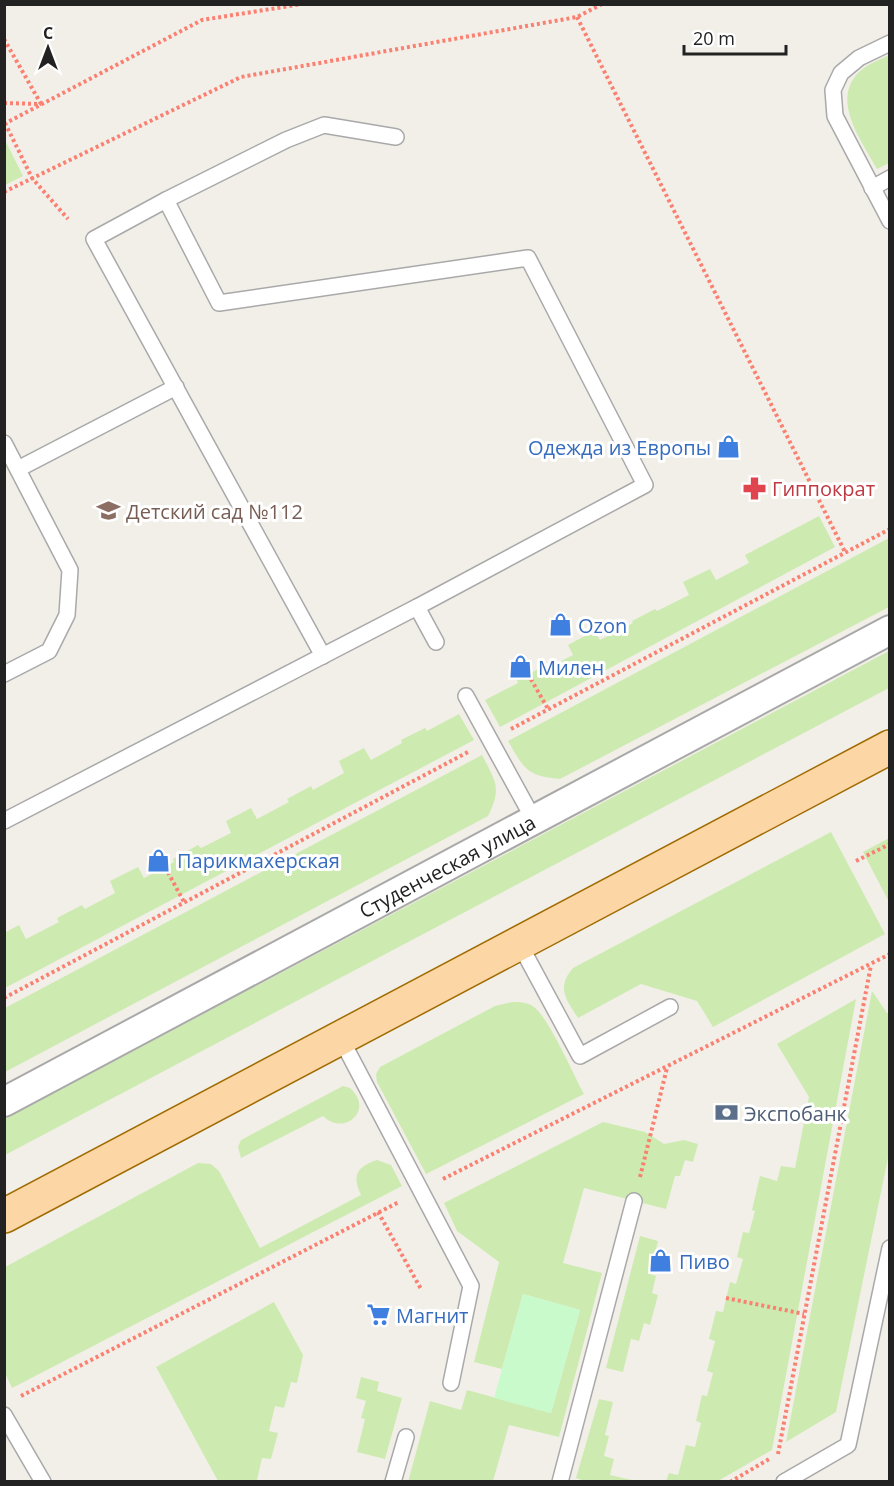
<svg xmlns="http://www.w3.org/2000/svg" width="894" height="1486" font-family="'Open Sans',sans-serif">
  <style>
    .grass { fill: #cdebb0 }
    .park { fill: #c8facc }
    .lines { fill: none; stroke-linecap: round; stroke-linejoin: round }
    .service-casing { stroke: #a9a9a9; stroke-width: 18 }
    .minor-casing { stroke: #a9a9a9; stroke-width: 32 }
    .primary-casing { stroke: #a06b00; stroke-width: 36 }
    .path { stroke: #fa8072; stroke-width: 4; stroke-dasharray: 3 3; stroke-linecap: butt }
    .service { stroke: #fff; stroke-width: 15 }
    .minor { stroke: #fff; stroke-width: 28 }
    .primary { stroke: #fcd6a4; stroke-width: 33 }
    .labels { text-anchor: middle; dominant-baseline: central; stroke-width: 6; stroke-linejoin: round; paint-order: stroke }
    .shop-label { font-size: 20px; fill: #366cbe; stroke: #fff; text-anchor: start }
    .health-label { font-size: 20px; fill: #be3a42; stroke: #fff; text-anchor: start }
    .education-label { font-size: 20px; fill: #785e54; stroke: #fff; text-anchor: start }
    .street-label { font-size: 20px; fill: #222; stroke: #fff }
    .service-label { font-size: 20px; fill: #4e5e75; stroke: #fff; text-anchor: start }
  </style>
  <rect width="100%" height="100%" fill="#f2efe9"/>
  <g class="grass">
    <path d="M 889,55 L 889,163 L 877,169 C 864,144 834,106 854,78 C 862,66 877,61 889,55 Z"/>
    <polygon points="5,140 23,176 5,185 4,185"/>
    <polygon points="819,516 835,547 500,727 485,700 518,683 517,680 540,668 542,671 573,655 568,645 594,631 600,640 633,623 632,621 655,609 657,611 689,595 683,582 710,569 716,580 749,563 745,555"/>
    <path d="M 889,538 L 889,607 L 560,779 C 527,776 524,769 508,741 Z"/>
    <polygon points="889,651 889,688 5,1155 5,1119"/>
    <polygon points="459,714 474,740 5,988 5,930 6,932 19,925 26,939 59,922 57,918 82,905 85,909 115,893 110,881 138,867 144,878 174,862 173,859 198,845 201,848 231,833 226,821 251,808 257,819 289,802 287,799 311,786 313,790 344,773 339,761 364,748 371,760 402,743 401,740 425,728 427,731"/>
    <path d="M 482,755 C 496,782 502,788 488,816 L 5,1072 L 5,1008 Z"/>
    <path d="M 831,832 L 885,934 L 713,1027 L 697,1001 L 641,984 L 578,1018 C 566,999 556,988 573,968 Z"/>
    <polygon points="889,838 889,902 863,852"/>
    <polygon points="872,991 887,1013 889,1013 889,1153 836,1412 786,1442"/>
    <polygon points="856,999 772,1450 718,1481 666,1481 669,1473 678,1475 686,1445 695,1447 701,1423 696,1421 702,1395 707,1396 713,1373 707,1371 715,1341 709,1339 716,1311 723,1312 730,1282 736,1284 743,1259 737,1257 743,1232 749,1233 755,1211 752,1210 760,1176 777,1181 781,1166 795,1168 809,1097 777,1044"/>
    <path d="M 512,1002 C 520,1002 527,1002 534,1007 C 550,1020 573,1074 584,1094 L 426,1174 L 377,1082 L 376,1074 L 380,1067 L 495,1006 Z"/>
    <path d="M 343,1086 L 350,1088 C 375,1110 344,1137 323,1116 L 241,1158 L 238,1147 L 241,1140 Z"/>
    <polygon points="603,1122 645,1132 664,1144 684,1140 698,1144 693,1162 685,1160 680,1176 675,1176 666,1209 584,1188 563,1263 602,1273 559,1437 509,1425 493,1481 408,1482 430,1401 461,1410 467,1390 551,1413 580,1310 523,1294 502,1369 474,1362 499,1262 457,1231 444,1203"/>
    <path d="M 377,1160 L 391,1165 L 402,1186 L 12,1388 L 5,1373 L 5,1267 L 198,1163 L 211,1164 L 219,1171 L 260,1248 L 361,1195 C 352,1176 356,1167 377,1160 Z"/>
    <polygon points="640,1236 658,1241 650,1274 656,1276 652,1293 658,1295 650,1325 644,1323 639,1341 631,1339 623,1372 606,1368"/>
    <polygon points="274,1302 303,1355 297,1383 291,1382 284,1408 275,1406 269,1431 278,1433 271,1459 262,1458 257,1480 262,1481 218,1481 156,1367"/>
    <polygon points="361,1377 379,1382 377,1391 402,1398 385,1459 357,1452 365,1419 361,1418 366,1401 356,1398"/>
    <polygon points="599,1399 613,1402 605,1435 609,1436 604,1456 614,1459 610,1475 636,1481 585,1481 576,1478"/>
  </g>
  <polygon class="park" points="523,1294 580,1310 551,1413 494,1398"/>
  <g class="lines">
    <defs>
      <g id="service">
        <polyline points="890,43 859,58 841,73 833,90 835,116 890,221"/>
        <polyline points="396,137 324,125 286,140 166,200 219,303 528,258 645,485 417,607 436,642"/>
        <polyline points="872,188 890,178"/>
        <polyline points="166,200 94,239 323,656"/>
        <polyline points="4,443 70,570 67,615 49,651 4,674"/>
        <polyline points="18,469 176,387"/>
        <polyline points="466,696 534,820"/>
        <polyline points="4,821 417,607"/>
        <polyline points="519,943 580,1056 670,1007"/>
        <polyline points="340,1037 471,1286 451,1383"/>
        <polyline points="4,1415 43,1482"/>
        <polyline points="393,1482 406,1437"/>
        <polyline points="560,1482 634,1201"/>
        <polyline points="784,1482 848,1445 890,1248"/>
      </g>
      <g id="minor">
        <path id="s1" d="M 4,1102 L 890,630"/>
      </g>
      <polyline id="primary" points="4,1216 890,747"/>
    </defs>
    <use href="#service" class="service-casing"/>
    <use href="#minor" class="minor-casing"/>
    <use href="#primary" class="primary-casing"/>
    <g class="path">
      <polyline points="577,17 845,552"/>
      <polyline points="4,39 41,104"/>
      <polyline points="4,103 41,104"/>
      <polyline points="5,123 32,178 68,219"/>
      <polyline points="4,124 202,20 302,4"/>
      <polyline points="4,192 241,77 577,17 602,4"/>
      <polyline points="528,674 548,709"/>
      <polyline points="511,729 890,529"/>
      <polyline points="856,861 890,844"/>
      <polyline points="165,867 184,902"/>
      <polyline points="4,998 470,751"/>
      <polyline points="640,1177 667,1068"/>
      <polyline points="443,1179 890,954"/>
      <polyline points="378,1212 421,1289"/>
      <polyline points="726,1298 804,1314"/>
      <polyline points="21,1396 399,1202"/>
      <polyline points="778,1454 871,965"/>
      <polyline points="730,1482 771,1458"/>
    </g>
    <use href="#service" class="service"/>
    <use href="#minor" class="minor"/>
    <use href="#primary" class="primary"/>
  </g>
  <defs>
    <symbol id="shop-bare" viewBox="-9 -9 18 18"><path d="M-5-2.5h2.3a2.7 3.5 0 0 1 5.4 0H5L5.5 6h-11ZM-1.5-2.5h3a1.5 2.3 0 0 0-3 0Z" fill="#3f7fe0" stroke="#fff" stroke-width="2.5" paint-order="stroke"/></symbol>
    <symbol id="pharmacy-bare" viewBox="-9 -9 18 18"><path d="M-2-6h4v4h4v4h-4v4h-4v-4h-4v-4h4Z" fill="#e0444e" stroke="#fff" stroke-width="2.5" paint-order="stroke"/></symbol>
    <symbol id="school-bare" viewBox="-9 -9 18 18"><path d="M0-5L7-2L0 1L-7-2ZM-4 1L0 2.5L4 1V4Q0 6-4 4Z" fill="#8d6e63" stroke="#fff" stroke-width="2.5" paint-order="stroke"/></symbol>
    <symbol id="bank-bare" viewBox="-9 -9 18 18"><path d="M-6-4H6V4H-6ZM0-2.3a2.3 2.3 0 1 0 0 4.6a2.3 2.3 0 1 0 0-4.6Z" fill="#5c6f8a" stroke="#fff" stroke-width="2.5" paint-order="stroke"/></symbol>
    <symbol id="supermarket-bare" viewBox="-9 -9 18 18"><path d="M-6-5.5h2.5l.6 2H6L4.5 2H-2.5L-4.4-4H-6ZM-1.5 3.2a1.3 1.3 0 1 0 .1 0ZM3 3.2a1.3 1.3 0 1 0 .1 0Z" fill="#3f7fe0" stroke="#fff" stroke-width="2.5" paint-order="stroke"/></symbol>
  </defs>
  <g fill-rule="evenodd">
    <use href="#shop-bare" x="712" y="430" width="33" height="33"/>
    <use href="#pharmacy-bare" x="738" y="472" width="33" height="33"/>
    <use href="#school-bare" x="92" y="494" width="33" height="33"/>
    <use href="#shop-bare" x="544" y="608" width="33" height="33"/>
    <use href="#shop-bare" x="504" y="650" width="33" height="33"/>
    <use href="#shop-bare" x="142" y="844" width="33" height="33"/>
    <use href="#bank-bare" x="710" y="1096" width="33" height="33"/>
    <use href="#shop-bare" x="644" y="1244" width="33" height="33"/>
    <use href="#supermarket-bare" x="362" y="1298" width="33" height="33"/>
  </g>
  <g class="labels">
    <g class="shop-label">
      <text x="711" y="447" text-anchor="end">Одежда из Европы</text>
      <text x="578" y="625">Ozon</text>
      <text x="538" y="667">Милен</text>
      <text x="177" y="860">Парикмахерская</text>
      <text x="679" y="1261">Пиво</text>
      <text x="396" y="1315">Магнит</text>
    </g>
    <g class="health-label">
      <text x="772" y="488">Гиппократ</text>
    </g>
    <g class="education-label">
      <text x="126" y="511">Детский сад №112</text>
    </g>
    <g class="street-label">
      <text stroke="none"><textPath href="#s1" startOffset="502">Студенческая улица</textPath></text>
    </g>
    <g class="service-label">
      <text x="744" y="1113">Экспобанк</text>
    </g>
  </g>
  <rect width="894" height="1486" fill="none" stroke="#222222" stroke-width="12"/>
  <g transform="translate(48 48)" stroke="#ffffff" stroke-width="4.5" paint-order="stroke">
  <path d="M0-4.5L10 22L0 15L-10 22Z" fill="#222222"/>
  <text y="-9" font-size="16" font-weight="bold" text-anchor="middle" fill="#222222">С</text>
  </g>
  <path d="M684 45v9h102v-9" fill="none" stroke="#222222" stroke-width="3"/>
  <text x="693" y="45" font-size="18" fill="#222222" stroke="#ffffff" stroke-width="4.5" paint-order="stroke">20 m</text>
</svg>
